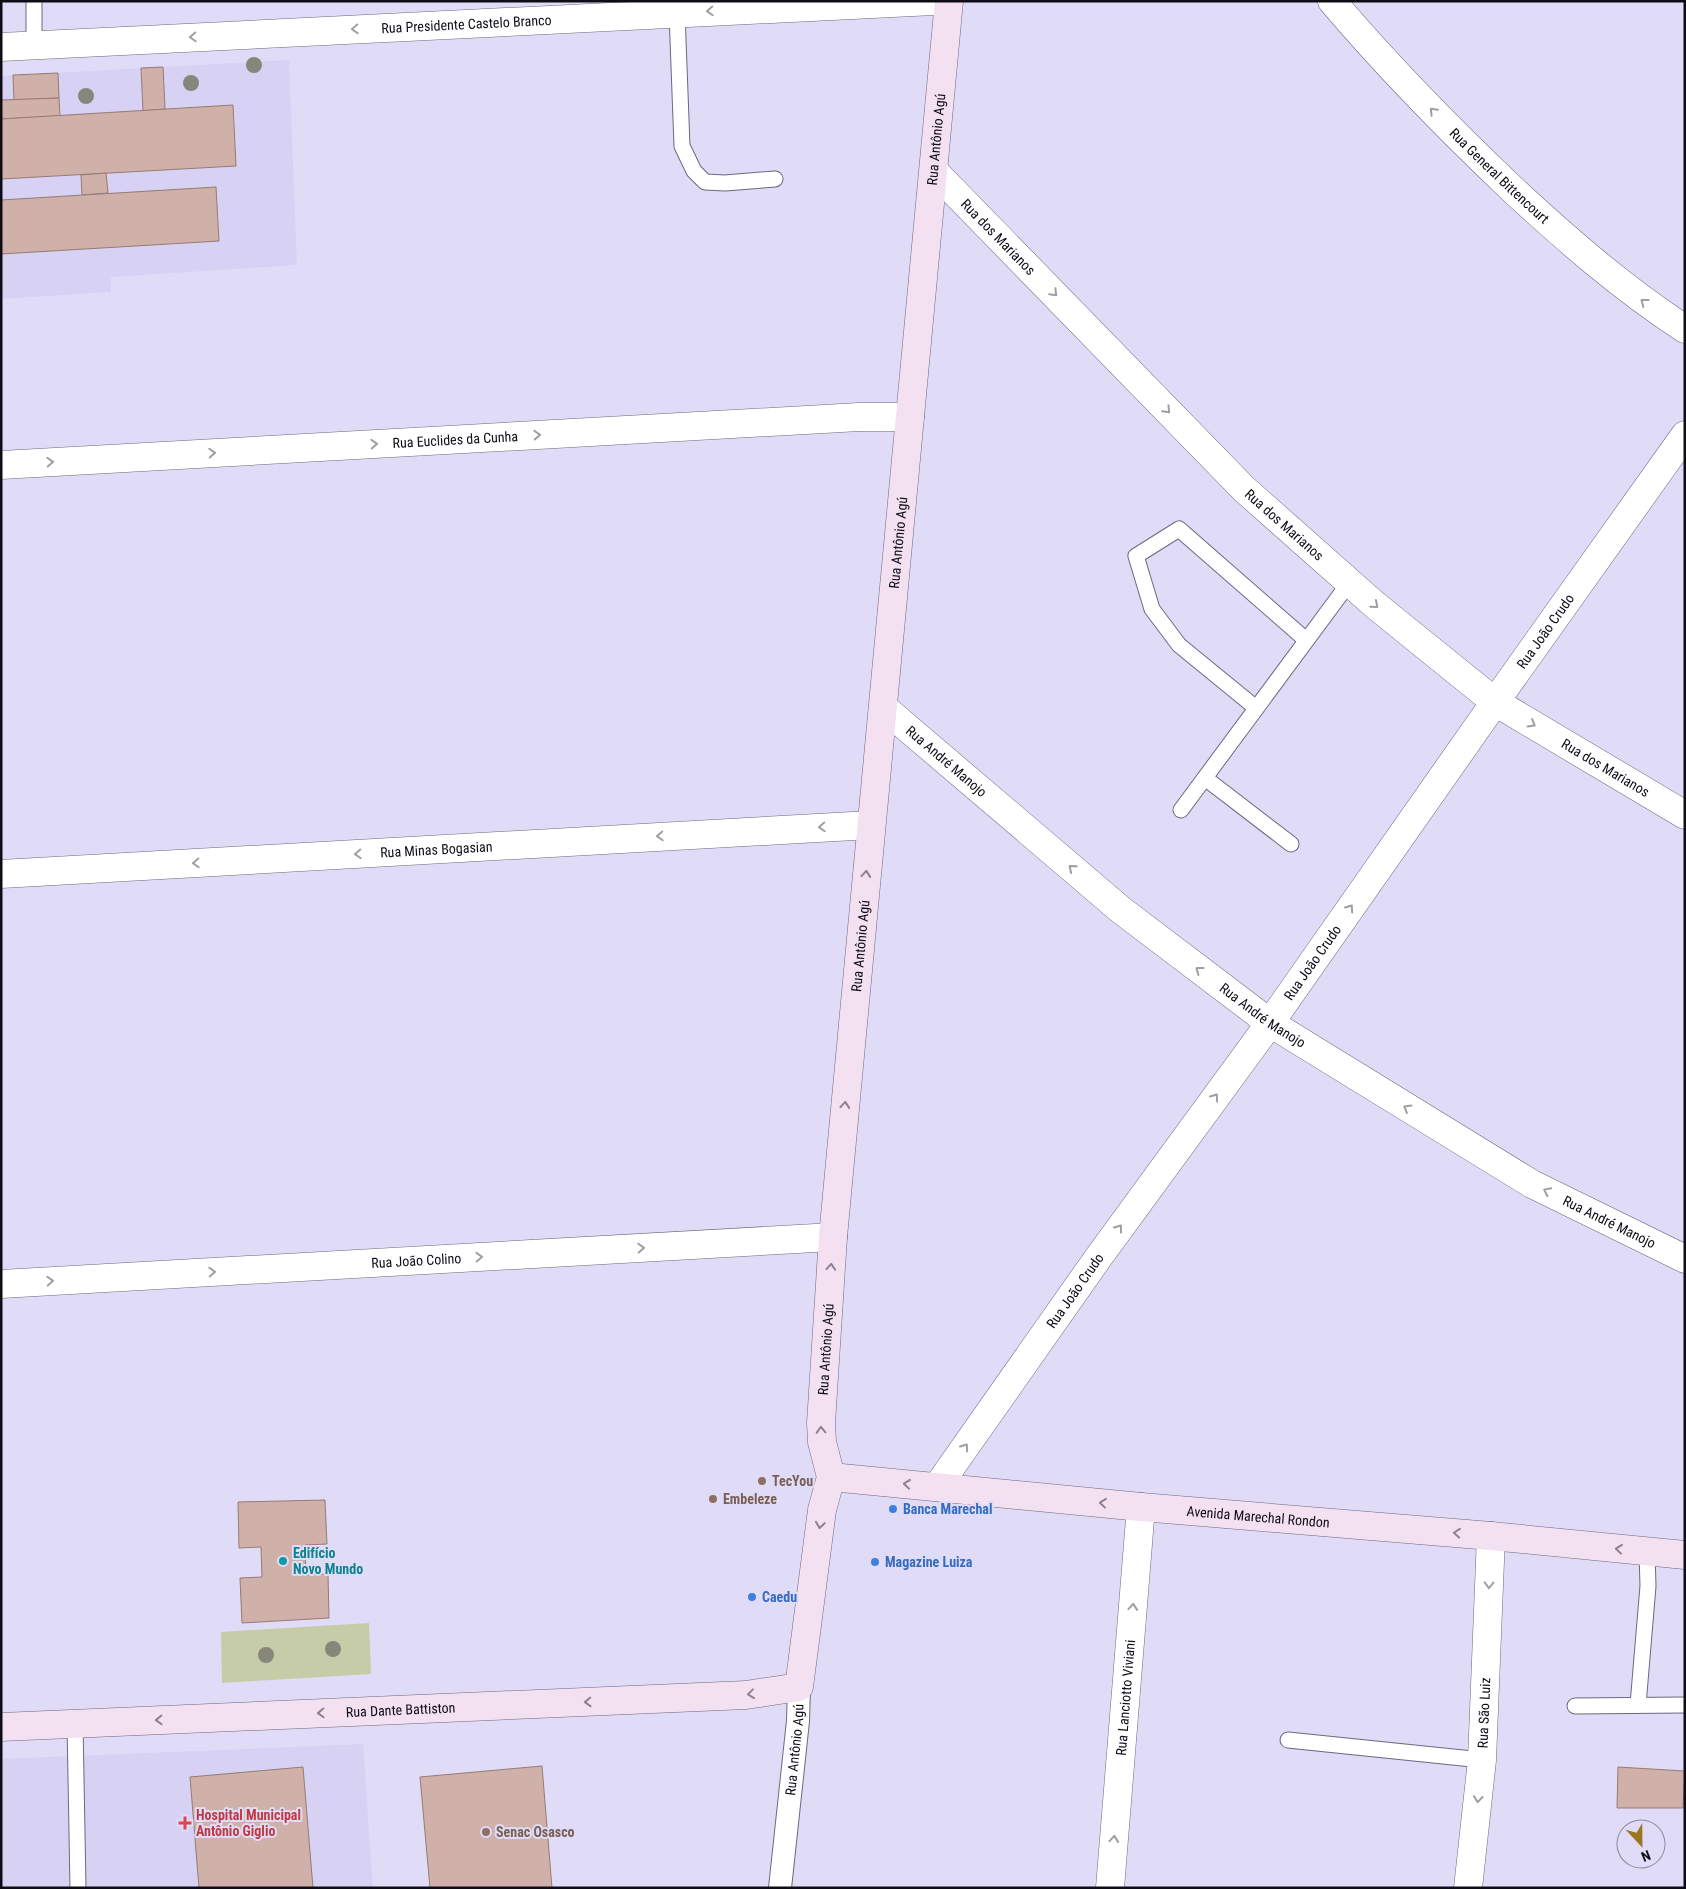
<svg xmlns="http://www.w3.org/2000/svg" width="1686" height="1889" font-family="'Roboto Condensed',sans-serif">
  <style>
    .built { fill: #d7d2f4 }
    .green { fill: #c6cca7 }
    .building { fill: #d0b1aa; stroke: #977a73 }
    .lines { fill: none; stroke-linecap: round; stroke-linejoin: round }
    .service-casing { stroke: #6c6880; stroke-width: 17 }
    .pedestrian-casing { stroke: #6c6880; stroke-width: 24 }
    .minor-casing { stroke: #6c6880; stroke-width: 29 }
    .tertiary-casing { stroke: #6c6880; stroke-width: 29 }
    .secondary-casing { stroke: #6c6880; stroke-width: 29 }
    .service { stroke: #fff; stroke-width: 15 }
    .pedestrian { stroke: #fff; stroke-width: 22 }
    .minor { stroke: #fff; stroke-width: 28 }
    .tertiary { stroke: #fff; stroke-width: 28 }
    .secondary { stroke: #f3e0f0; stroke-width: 28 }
    .tree { fill: #86877a }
    .oneway { stroke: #9f9ea1 }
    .oneway2 { stroke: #8c818d }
    .education-dot { fill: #8d6e63; stroke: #e0dcf7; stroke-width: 2 }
    .shop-dot { fill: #3f7fe0; stroke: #e0dcf7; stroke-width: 2 }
    .culture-dot { fill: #0f9aa8; stroke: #e0dcf7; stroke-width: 2 }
    .health-dot { fill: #e0444e; stroke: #e0dcf7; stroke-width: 2 }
    .labels { text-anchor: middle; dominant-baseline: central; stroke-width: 4; stroke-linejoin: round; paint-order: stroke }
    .street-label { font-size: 14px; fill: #0e0c15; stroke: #e0dcf7 }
    .education-label { font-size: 14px; font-weight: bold; fill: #785e54; stroke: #e0dcf7; text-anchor: start }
    .shop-label { font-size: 14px; font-weight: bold; fill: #366cbe; stroke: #e0dcf7; text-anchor: start }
    .culture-label { font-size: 14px; font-weight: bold; fill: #0d838f; stroke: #e0dcf7; text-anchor: start }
    .health-label { font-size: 14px; font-weight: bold; fill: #be3a42; stroke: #e0dcf7; text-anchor: start }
  </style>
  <rect width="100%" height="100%" fill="#e0dcf7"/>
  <g class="built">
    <polygon points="289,60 297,265 111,277 111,292 1,299 1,76"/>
    <polygon points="363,1744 373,1888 1,1888 1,1759"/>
  </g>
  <polygon class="green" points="369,1623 371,1674 222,1683 221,1632"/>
  <g class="building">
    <polygon points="163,67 165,109 143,111 141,68"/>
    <polygon points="58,73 59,98 14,100 13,75"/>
    <polygon points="59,98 60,116 1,119 1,100"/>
    <polygon points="233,105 236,166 1,179 1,119"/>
    <polygon points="106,173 108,193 82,195 81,175"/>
    <polygon points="216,187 219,241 1,254 1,200"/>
    <polygon points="325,1500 327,1544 305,1545 306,1575 328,1574 329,1618 242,1623 240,1578 262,1577 261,1547 239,1548 238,1502"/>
    <polygon points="542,1766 552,1888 430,1888 420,1777"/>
    <polygon points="303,1767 313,1888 199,1888 190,1777"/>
    <polygon points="1618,1767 1685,1771 1683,1808 1617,1808"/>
  </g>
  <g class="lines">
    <defs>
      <g id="service">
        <polyline points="677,13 682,146 694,171 705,182 725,183 775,179"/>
        <polyline points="34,45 34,1"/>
        <polyline points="1256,708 1179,645 1152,609 1136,556 1179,529 1306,640"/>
        <polyline points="1205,778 1291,844"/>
        <polyline points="1181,810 1349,583"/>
        <polyline points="1638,1705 1648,1586 1647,1552"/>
        <polyline points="1575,1706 1685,1705"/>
        <polyline points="75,1723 78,1888"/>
        <polyline points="1288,1740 1482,1760"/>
      </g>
      <g id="pedestrian">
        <path id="s1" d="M 780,1888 L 798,1721 L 799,1687"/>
      </g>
      <g id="minor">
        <path id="s2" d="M 1332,1 C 1388,67 1449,129 1511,188 C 1566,239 1622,288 1685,329"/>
        <path id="s3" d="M 1,47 L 933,1"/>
        <path id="s4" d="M 934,171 L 1244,489 L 1375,605 L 1495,702 L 1685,815"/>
        <path id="s5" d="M 1,465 L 859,417 L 910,417"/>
        <path id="s6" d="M 884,708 L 1121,910 L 1270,1023 L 1532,1184 L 1685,1259"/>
        <path id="s7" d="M 1,874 L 871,825"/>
        <path id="s8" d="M 1,1284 L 833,1237"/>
        <path id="s9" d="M 1110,1888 L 1141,1507"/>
        <path id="s10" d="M 1468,1888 L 1482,1760 L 1491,1536"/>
      </g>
      <g id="tertiary">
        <path id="s11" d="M 937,1487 L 1098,1258 L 1270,1023 L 1495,702 L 1685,435"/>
      </g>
      <g id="secondary">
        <path id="s12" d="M 831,1477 L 1141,1507 L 1491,1536 L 1685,1555"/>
        <path id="s13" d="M 1,1727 L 746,1695 L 799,1687 L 822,1510 L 831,1477 L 822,1442 L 821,1423 L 833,1237 L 949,1"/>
      </g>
    </defs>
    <use href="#service" class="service-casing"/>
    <use href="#pedestrian" class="pedestrian-casing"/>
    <use href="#minor" class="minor-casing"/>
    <use href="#tertiary" class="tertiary-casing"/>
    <use href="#secondary" class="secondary-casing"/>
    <use href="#service" class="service"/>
    <use href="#pedestrian" class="pedestrian"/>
    <use href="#minor" class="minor"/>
    <use href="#tertiary" class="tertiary"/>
    <use href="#secondary" class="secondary"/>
  </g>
  <g class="tree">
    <circle cx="254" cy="65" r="8"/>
    <circle cx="191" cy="83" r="8"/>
    <circle cx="86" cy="96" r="8"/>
    <circle cx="333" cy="1649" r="8"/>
    <circle cx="266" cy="1655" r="8"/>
  </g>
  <defs><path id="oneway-chevron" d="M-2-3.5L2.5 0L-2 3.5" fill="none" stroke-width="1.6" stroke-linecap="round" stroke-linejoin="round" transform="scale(1.25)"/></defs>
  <g class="oneway">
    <use href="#oneway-chevron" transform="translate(710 11) rotate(177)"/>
    <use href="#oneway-chevron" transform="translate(355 29) rotate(177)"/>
    <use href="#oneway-chevron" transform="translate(193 37) rotate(177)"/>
    <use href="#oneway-chevron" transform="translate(1433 111) rotate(-134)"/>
    <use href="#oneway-chevron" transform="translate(1054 293) rotate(46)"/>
    <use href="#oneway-chevron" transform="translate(1644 302) rotate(-142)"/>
    <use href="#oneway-chevron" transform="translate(1167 410) rotate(46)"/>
    <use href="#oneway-chevron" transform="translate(537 435) rotate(-3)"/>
    <use href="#oneway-chevron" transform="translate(374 444) rotate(-3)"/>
    <use href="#oneway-chevron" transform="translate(212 453) rotate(-3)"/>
    <use href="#oneway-chevron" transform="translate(50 462) rotate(-3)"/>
    <use href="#oneway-chevron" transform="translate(1375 605) rotate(40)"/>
    <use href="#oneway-chevron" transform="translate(1532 724) rotate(31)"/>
    <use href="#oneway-chevron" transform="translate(822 827) rotate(177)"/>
    <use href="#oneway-chevron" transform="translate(660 836) rotate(177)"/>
    <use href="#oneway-chevron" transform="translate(358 854) rotate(177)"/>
    <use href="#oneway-chevron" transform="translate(196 863) rotate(177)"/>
    <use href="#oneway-chevron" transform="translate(1072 868) rotate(-140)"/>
    <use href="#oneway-chevron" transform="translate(1350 908) rotate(-55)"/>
    <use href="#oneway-chevron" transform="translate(1199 970) rotate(-143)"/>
    <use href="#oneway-chevron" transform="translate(1215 1097) rotate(-54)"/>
    <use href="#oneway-chevron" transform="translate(1407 1108) rotate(-149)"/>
    <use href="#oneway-chevron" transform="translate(1547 1191) rotate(-154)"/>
    <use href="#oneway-chevron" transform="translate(1119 1228) rotate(-54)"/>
    <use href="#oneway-chevron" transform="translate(641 1248) rotate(-3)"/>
    <use href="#oneway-chevron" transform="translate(479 1257) rotate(-3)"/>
    <use href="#oneway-chevron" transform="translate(212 1272) rotate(-3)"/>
    <use href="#oneway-chevron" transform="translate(50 1281) rotate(-3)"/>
    <use href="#oneway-chevron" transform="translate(965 1447) rotate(-55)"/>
    <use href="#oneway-chevron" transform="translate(1489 1585) rotate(92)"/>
    <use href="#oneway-chevron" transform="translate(1133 1607) rotate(-85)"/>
    <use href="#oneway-chevron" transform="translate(1478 1799) rotate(96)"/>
    <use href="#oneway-chevron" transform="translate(1114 1839) rotate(-85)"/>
  </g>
  <g class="oneway2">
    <use href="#oneway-chevron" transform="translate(866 874) rotate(-85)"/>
    <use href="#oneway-chevron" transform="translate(845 1105) rotate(-85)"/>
    <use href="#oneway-chevron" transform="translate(831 1267) rotate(-86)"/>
    <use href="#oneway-chevron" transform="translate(821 1430) rotate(-92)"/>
    <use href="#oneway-chevron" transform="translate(907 1484) rotate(-174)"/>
    <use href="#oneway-chevron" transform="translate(1103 1503) rotate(-174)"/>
    <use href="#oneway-chevron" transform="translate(820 1525) rotate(98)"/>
    <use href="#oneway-chevron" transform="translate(1457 1533) rotate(-175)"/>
    <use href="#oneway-chevron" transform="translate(1619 1549) rotate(-174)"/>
    <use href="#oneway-chevron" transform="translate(751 1694) rotate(173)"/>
    <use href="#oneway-chevron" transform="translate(588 1702) rotate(178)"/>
    <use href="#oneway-chevron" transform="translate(321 1713) rotate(178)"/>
    <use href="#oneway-chevron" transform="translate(159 1720) rotate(178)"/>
  </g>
  <g class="education-dot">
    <circle cx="762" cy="1481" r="5"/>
    <circle cx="713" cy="1499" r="5"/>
    <circle cx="486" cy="1832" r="5"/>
  </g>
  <g class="shop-dot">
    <circle cx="893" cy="1509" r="5"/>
    <circle cx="875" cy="1562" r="5"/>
    <circle cx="752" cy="1597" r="5"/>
  </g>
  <circle class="culture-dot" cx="283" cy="1561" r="5"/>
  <path class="health-dot" d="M182.5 1815.5h5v5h5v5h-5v5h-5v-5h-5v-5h5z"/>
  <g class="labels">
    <g class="street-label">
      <text stroke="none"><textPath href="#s3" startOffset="466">Rua Presidente Castelo Branco</textPath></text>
      <text stroke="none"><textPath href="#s13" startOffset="2356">Rua Antônio Agú</textPath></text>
      <text stroke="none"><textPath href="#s2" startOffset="242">Rua General Bittencourt</textPath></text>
      <text stroke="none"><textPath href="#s4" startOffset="92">Rua dos Marianos</textPath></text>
      <text stroke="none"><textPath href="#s5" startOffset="455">Rua Euclides da Cunha</textPath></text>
      <text stroke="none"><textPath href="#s4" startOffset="498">Rua dos Marianos</textPath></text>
      <text stroke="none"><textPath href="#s13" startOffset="1951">Rua Antônio Agú</textPath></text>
      <text stroke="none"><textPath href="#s11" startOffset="1050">Rua João Crudo</textPath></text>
      <text stroke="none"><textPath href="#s6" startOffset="82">Rua André Manojo</textPath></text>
      <text stroke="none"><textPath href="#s4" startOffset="902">Rua dos Marianos</textPath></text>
      <text stroke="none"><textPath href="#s7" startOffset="436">Rua Minas Bogasian</textPath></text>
      <text stroke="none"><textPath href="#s13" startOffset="1546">Rua Antônio Agú</textPath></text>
      <text stroke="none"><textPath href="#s11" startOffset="645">Rua João Crudo</textPath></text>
      <text stroke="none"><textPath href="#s6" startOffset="488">Rua André Manojo</textPath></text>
      <text stroke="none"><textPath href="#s6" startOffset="892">Rua André Manojo</textPath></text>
      <text stroke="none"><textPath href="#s8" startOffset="416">Rua João Colino</textPath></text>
      <text stroke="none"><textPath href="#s11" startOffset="240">Rua João Crudo</textPath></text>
      <text stroke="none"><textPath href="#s13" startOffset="1141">Rua Antônio Agú</textPath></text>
      <text stroke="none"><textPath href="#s12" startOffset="429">Avenida Marechal Rondon</textPath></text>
      <text stroke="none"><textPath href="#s9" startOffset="191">Rua Lanciotto Viviani</textPath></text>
      <text stroke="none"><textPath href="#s13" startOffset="400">Rua Dante Battiston</textPath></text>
      <text stroke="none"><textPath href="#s10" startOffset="176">Rua São Luiz</textPath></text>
      <text stroke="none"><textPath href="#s1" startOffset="139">Rua Antônio Agú</textPath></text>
    </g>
    <g class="education-label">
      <text x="772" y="1481">TecYou</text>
      <text x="723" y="1499">Embeleze</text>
      <text x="496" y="1832">Senac Osasco</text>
    </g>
    <g class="shop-label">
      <text x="903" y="1509">Banca Marechal</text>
      <text x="885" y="1562">Magazine Luiza</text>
      <text x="762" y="1597">Caedu</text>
    </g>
    <g class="culture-label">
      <text x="293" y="1553">Edifício<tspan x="293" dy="16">Novo Mundo</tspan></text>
    </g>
    <g class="health-label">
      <text x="196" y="1815">Hospital Municipal<tspan x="196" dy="16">Antônio Giglio</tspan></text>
    </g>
  </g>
  <rect width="1686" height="1889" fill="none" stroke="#0e0c15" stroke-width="5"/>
  <g transform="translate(1641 1844) rotate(158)"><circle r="24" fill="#e0dcf7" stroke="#8c899d"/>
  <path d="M0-4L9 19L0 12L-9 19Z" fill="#9a7721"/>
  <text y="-8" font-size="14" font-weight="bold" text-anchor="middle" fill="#0e0c15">N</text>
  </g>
</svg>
